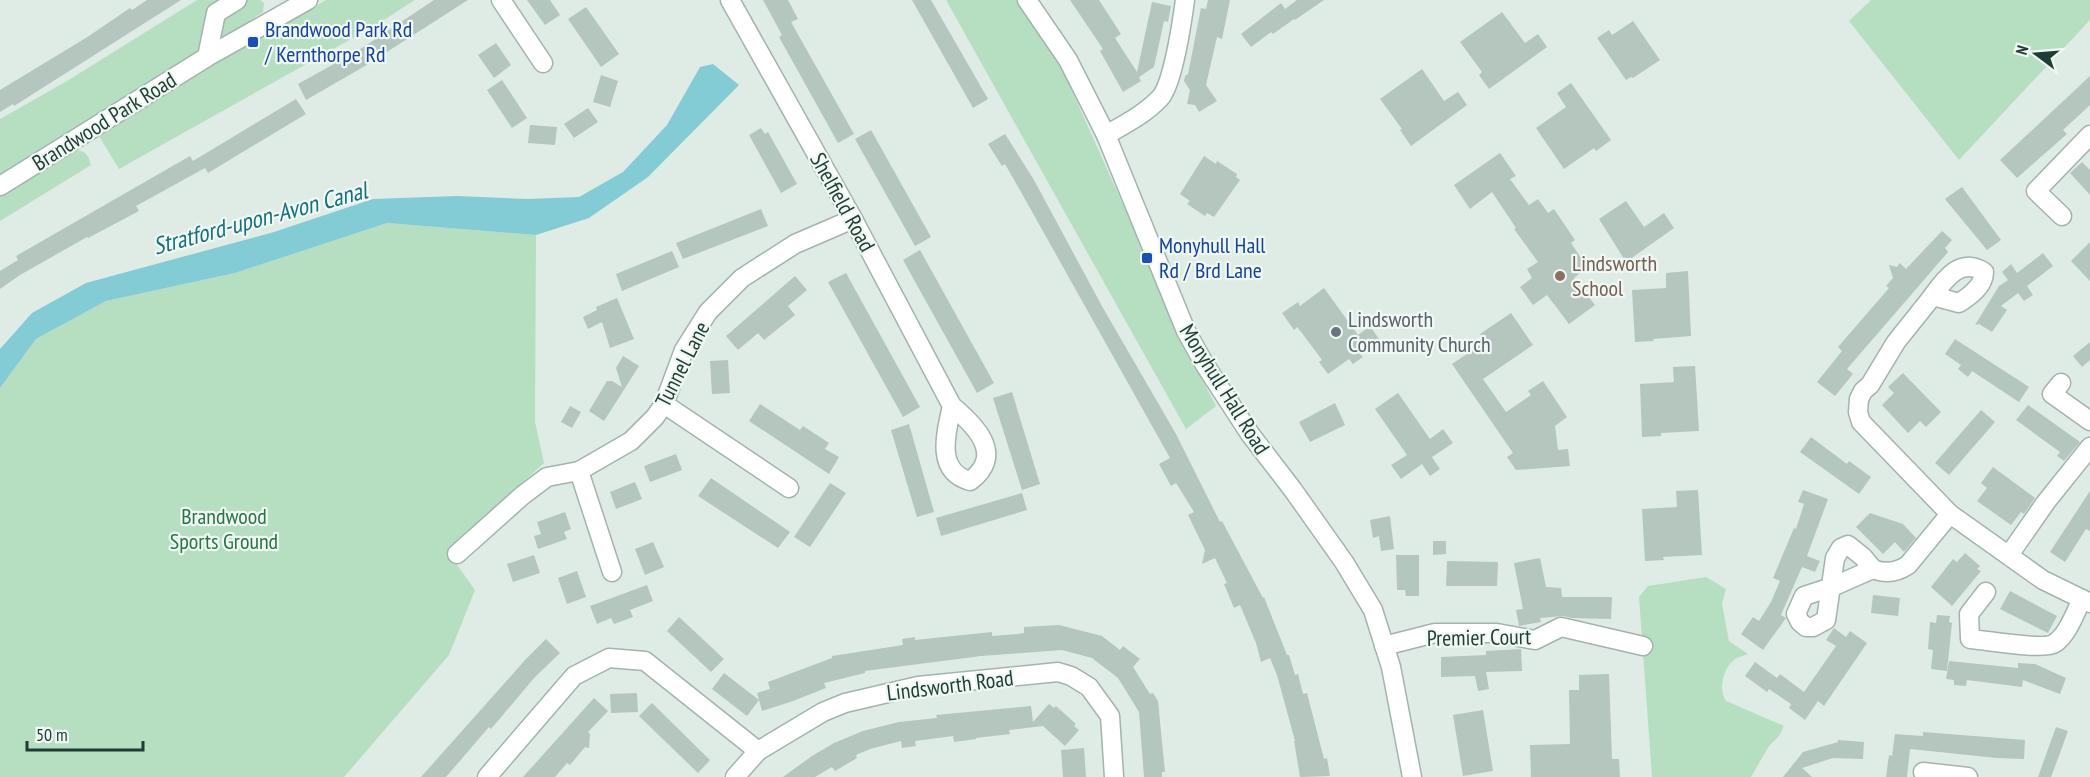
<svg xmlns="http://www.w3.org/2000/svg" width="2090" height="777" font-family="'PT Sans Narrow',sans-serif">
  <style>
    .green { fill: #b6dec0 }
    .water { fill: #83cbd5 }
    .building { fill: #b4c6be }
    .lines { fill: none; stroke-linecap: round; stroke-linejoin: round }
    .minor-casing { stroke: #a2b4ad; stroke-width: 21 }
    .minor { stroke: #fff; stroke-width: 18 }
    .transit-dot { fill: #1a4fb4; stroke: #f0f8f3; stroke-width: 2 }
    .education-dot { fill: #8d6e63; stroke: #f0f8f3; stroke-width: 2 }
    .worship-dot { fill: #6b7280; stroke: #f0f8f3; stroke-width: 2 }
    .labels { text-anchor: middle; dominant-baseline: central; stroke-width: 4.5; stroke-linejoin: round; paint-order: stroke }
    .transit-label { font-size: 22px; fill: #164399; stroke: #f0f8f3; text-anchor: start }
    .street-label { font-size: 22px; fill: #1f3d34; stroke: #f0f8f3 }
    .education-label { font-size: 22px; fill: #785e54; stroke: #f0f8f3; text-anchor: start }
    .worship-label { font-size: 22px; fill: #5b616d; stroke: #f0f8f3; text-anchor: start }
    .park-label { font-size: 22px; fill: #277642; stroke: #f0f8f3 }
    .water-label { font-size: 24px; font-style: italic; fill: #166f7c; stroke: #f0f8f3 }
  </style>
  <rect width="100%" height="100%" fill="#dfece6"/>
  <g class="green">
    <polygon points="197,0 220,0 210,10 197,52 0,174 0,119 67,81"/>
    <polygon points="247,0 260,0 264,3 263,12 221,40 217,37 221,16"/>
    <polygon points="326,0 415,0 376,25 119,169 99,136 210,67"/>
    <polygon points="946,0 1016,0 1064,73 1193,361 1216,406 1186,429"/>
    <polygon points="1871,0 2090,0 2090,20 1959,160 1849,21"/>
    <path d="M 76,150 C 86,151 88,155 91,165 L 0,221 L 0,197 Z"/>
    <polygon points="387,223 536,235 535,422 544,463 447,551 475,590 449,655 344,777 0,777 0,388 36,339 106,301 235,273"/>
    <path d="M 1706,577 L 1726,589 L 1722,604 L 1729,641 L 1748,654 C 1744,656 1737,657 1734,660 C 1723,668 1718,690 1726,701 L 1784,726 L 1779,736 L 1769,746 L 1751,777 L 1652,777 L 1639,597 L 1648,586 Z"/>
  </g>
  <polygon class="water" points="713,64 739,85 648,177 589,218 536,235 387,223 235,273 106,301 36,339 0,388 0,349 32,313 86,283 274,232 373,199 457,196 528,199 579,197 623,172 667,125 700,67"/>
  <g class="building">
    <polygon points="147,0 181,0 14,106 13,104 0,112 0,90 89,36 130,8 132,10"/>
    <polygon points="434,0 468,0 365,66 306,100 298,84 359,50"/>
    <polygon points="527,0 550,0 560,15 545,25"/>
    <polygon points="763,0 788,0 798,19 791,22 854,134 838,143 779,37 782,35"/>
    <polygon points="912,0 931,0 988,99 973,108"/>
    <polygon points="1070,0 1099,0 1121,34 1115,38 1137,72 1152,2 1171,6 1168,22 1164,21 1154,67 1139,77 1141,81 1123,92 1100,51 1103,49"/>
    <polygon points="1208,0 1230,0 1222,39 1217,37 1206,85 1217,101 1199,112 1195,105 1187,104 1190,90 1184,81 1185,76 1188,74 1201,8 1206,9"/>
    <polygon points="1297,0 1324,0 1295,20 1294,19 1273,34 1271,32 1251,47 1241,34 1281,3 1285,9"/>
    <polygon points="586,7 619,54 601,67 568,19"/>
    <polygon points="1502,12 1525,43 1538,34 1547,47 1489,89 1479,75 1482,72 1460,42"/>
    <polygon points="1633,21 1660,60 1633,78 1631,77 1626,80 1597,38 1609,30 1612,35"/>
    <polygon points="496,43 511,65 494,78 478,55"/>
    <polygon points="1422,69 1444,101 1458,92 1467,105 1411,146 1400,130 1402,129 1380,99"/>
    <polygon points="601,75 618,81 610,107 593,102"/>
    <polygon points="2090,76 2090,105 2063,130 2067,134 2017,178 2000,160"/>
    <polygon points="502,80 527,118 512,128 487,90"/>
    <polygon points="1571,83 1611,140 1596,151 1594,148 1564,169 1536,128 1566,107 1557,93"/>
    <polygon points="296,99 306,114 208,173 205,168 136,206 139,211 88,238 87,237 20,275 0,289 0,271 18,260 16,256 190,156 193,161"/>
    <polygon points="588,108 598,122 574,138 564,124"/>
    <polygon points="530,125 557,127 555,145 528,143"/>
    <polygon points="761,128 765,134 768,132 797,184 781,193 749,135"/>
    <polygon points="871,130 931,237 915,246 855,139"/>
    <polygon points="1005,134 1034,180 1103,308 1176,434 1220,522 1222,521 1263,598 1264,597 1287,655 1289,655 1295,675 1298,674 1303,694 1307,693 1324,759 1327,758 1330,776 1300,777 1294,741 1295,741 1277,675 1270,658 1261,662 1256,643 1240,605 1234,608 1224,584 1227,583 1215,558 1202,564 1205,550 1188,515 1194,512 1176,483 1171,486 1159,464 1170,458 1021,192 1005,164 1002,166 988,144"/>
    <polygon points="1500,153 1516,176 1510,179 1529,205 1538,199 1548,213 1554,209 1575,240 1571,243 1587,267 1574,278 1595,305 1569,324 1547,295 1533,305 1520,287 1532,278 1527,269 1538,262 1514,229 1516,228 1492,192 1470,209 1454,185"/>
    <polygon points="1204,156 1216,164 1217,161 1237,174 1236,177 1240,180 1214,217 1207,213 1205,216 1187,204 1190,201 1180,194"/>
    <polygon points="2082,162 2090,170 2090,195 2070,173"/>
    <polygon points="1962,187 2001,240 1987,250 1945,199"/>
    <polygon points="1626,201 1644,227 1664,213 1674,228 1626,262 1599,219"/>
    <polygon points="761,209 768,226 683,259 676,243"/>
    <polygon points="1942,231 1952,240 1945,248 1948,252 1847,369 1853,374 1835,396 1817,382 1842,351 1838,347 1889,288 1886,286 1893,278 1889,265 1897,267 1900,263 1906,269"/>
    <polygon points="2090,242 2090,281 2071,261"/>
    <polygon points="920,250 994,383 977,393 903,260"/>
    <polygon points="672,251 679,267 622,291 616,274"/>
    <polygon points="2043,253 2053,266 2027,286 2033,295 2024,301 2018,293 2001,306 2007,310 1992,332 1979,324 1975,325 1999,286 2008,280 2002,272 2011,264 2017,273"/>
    <polygon points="1688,271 1691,336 1653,339 1654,341 1635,342 1632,290 1666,288 1666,273"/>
    <polygon points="846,273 920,407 903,417 828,282"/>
    <polygon points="795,276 807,290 788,306 795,315 764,340 758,333 738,350 726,336"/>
    <polygon points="1324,288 1358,335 1370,326 1379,339 1359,353 1363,357 1353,364 1349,359 1328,374 1319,362 1322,360 1302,333 1297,327 1294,330 1282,313 1298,302 1300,306"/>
    <polygon points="617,298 634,339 610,348 602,322 588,329 583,317 597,310 596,307"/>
    <polygon points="1511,313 1533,345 1483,379 1506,412 1531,395 1528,391 1543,381 1567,417 1555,426 1558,450 1568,449 1570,466 1516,470 1507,457 1513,453 1452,364 1485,342 1480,334"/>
    <polygon points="1955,339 2029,387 2019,402 1972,371 1968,377 1958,369 1961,365 1945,354"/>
    <polygon points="2090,342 2090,360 2082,367 2073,356"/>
    <polygon points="623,356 639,366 604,421 589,411 607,381 612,381 622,387 616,368"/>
    <polygon points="728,360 730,393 712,394 710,361"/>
    <polygon points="1695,366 1699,431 1661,433 1661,436 1642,437 1640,384 1674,382 1673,367"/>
    <polygon points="1903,373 1941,412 1926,427 1920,421 1908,433 1882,405 1894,393 1888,387"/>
    <polygon points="1012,392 1040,484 1022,490 993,398"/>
    <polygon points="1398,393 1430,439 1443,429 1453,443 1432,457 1440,469 1430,476 1422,464 1401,479 1391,465 1407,455 1375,409"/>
    <polygon points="1335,403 1345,425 1310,442 1299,422"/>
    <polygon points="760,404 800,430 803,426 829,443 825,449 839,457 829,474 749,421"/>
    <polygon points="2028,405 2080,442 2064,461 2057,456 2060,452 2016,420"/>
    <polygon points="570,406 581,412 572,428 561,422"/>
    <polygon points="1981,410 1995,422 1949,475 1935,463"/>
    <polygon points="909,424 934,512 917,517 891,430"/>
    <polygon points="1811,437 1847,464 1849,461 1871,477 1859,494 1800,452"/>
    <polygon points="676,454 682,470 650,482 644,466"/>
    <polygon points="1993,467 2035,498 2024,514 2021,512 2011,525 1977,501 1987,488 1981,483"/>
    <polygon points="711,478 790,532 778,548 698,496"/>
    <polygon points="635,482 642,499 616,509 610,492"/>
    <polygon points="830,483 846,493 810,547 794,537"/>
    <polygon points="1698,490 1702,555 1663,557 1664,560 1645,561 1642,509 1677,507 1676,491"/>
    <polygon points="1803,490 1828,499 1807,556 1820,561 1815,572 1802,567 1781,615 1786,618 1763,650 1741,634 1753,617 1759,621 1771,602 1780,581 1773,578 1794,528 1796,529 1804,504 1798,502"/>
    <polygon points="2090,491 2090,531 2086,529 2065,562 2050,552"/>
    <polygon points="1022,493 1027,510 941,536 936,518"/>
    <polygon points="565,512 571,529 564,532 567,539 538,549 534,536 541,534 537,522"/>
    <polygon points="1870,513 1903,524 1916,538 1904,552 1895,542 1883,554 1856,527"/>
    <polygon points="1390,516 1394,549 1381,551 1379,536 1373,538 1370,520"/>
    <polygon points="1433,541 1446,541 1446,554 1433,555"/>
    <polygon points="653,542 664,567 645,575 635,549"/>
    <polygon points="1965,553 1980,566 1977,569 1981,571 1952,606 1931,587 1953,559 1957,562"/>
    <polygon points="534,555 540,573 513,582 507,564"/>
    <polygon points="1396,555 1419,555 1419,596 1406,596 1405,590 1397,590"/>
    <polygon points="1540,558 1546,587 1561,588 1562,597 1612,597 1611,619 1572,618 1563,616 1540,618 1541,622 1519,626 1516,610 1523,609 1514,563"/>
    <polygon points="1447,561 1498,562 1497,586 1446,586"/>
    <polygon points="577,571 586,597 567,604 558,578"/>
    <polygon points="647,585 653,601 630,610 633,617 614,624 611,618 597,624 590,606"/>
    <polygon points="2010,591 2057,616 2048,633 2000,609"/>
    <polygon points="1873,595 1900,598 1898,616 1871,613"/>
    <polygon points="1937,615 1950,616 1949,622 1952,623 1947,671 1931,669 1933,650 1928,649 1930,622 1936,623"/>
    <polygon points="679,617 724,659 711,672 667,631"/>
    <polygon points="1059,625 1102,636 1120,650 1123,646 1140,659 1133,667 1150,694 1153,693 1158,701 1165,772 1162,772 1162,777 1144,777 1139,712 1118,678 1092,658 1062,650 981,656 865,671 865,673 824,683 826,688 793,701 762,711 757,693 770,689 768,682 832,658 832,656 903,645 902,639 915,637 915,640 992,632 992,636 1018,634 1024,633 1024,627"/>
    <polygon points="1834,628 1846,637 1850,631 1867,643 1824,706 1818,701 1805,720 1789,708 1791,704 1769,689 1767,692 1745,676 1755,662 1777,678 1780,674 1804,692 1836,646 1826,640"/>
    <polygon points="546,639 560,653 535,677 491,729 489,727 446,777 421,777 526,659"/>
    <polygon points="1521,649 1522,671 1486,672 1489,689 1478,691 1475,676 1441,677 1441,657 1486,655 1486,651"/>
    <polygon points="1949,661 2018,668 2018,663 2035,664 2066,678 2060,694 2023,680 2022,687 1967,680 1966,686 1954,685 1954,680 1946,679"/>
    <polygon points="724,673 759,700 747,716 712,689"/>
    <polygon points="1609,674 1612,759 1619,759 1620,777 1531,777 1530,745 1570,744 1569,690 1579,690 1579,675"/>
    <polygon points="637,693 638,712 611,713 610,694"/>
    <polygon points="594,698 608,711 588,732 590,734 589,748 585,747 570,765 567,763 555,777 523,777"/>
    <polygon points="652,703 710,760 698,773 639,716"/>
    <polygon points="1049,704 1054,708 1056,706 1076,724 1074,726 1079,730 1065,746 1043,726 1009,730 1010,734 976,738 976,739 954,742 953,736 915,741 916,746 902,748 901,741 870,749 856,755 857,758 835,771 832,767 815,777 783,777 812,756 834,743 863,731 899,722 937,718 936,715 1031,706 1033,722"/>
    <polygon points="1483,710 1493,771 1463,776 1453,715"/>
    <polygon points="2056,727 2068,731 2060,753 2051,777 2038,777"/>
    <polygon points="1923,732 2025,740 2024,759 1997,758 1910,749 1907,777 1886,777 1889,755 1892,756 1895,734 1923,736"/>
    <polygon points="1838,740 1864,742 1863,759 1833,758 1802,768 1812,777 1783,777 1803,752 1838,742"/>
    <polygon points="1084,748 1086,777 1063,777 1061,750"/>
  </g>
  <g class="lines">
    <defs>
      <g id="minor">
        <polyline points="501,0 543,63"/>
        <path d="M 730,0 L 853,219 L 952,406 C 976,426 1005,455 970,481 C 935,471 946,433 952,406"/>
        <polyline points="1027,0 1068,60 1106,135 1186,331 1205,365 1250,434 1293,490 1344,562 1373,610 1391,667 1412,777"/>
        <polyline points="207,57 216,13 237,0"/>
        <path d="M 1106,135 C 1125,124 1145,114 1160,98 C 1173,84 1182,22 1185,0"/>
        <polyline points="0,186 207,57 308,0"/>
        <polyline points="2062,216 2036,191 2090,135"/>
        <path d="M 1933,296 L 1959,303 C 1970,296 1984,286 1984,272 C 1958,255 1942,284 1928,302 L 1896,342 L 1870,385 L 1863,391 L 1859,399 L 1858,412 L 1861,422 L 1950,514 L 2043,580 L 2090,603"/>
        <polyline points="2061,383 2052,394 2090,421"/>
        <polyline points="664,404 789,488"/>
        <polyline points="579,471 612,572"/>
        <polyline points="457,554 523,495 547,477 579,471 631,441 655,417 664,404 684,350 708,312 742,278 795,244 853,219"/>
        <polyline points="2009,555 2046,502 2090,447"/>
        <path d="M 1873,569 L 1863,557 L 1848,545 L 1841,548 L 1835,558 L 1826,620 L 1813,627 L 1806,627 L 1800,622 L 1796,614 L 1804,596 L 1832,587 L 1873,569 C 1885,574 1896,573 1908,565 L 1950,514"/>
        <path d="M 1986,592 L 1969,614 L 1970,639 C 1986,640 2044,651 2055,643 C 2068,634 2075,613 2082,599"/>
        <polyline points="1384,646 1435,633 1497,633 1535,640 1561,627 1643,646"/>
        <polyline points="1923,772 1968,777"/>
        <polyline points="487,777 574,676 609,658 645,661 758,751"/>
        <polyline points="735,777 758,751 823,712 845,703 918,686 1058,672 1071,676 1089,687 1110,716 1114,777"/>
      </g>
    </defs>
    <use href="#minor" class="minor-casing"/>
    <use href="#minor" class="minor"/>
  </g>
  <g class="transit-dot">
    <rect x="247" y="36" width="12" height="12" rx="3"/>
    <rect x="1141" y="252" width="12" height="12" rx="3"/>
  </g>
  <circle class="education-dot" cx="1560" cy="276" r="6"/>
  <circle class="worship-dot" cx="1336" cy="332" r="6"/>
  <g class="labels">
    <g class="transit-label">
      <text x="265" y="29">Brandwood Park Rd<tspan x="265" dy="25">/ Kernthorpe Rd</tspan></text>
      <text x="1159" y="245">Monyhull Hall<tspan x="1159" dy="25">Rd / Brd Lane</tspan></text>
    </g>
    <g class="street-label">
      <text transform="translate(104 121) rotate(-32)">Brandwood Park Road</text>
      <text transform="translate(843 202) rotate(61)">Shelfield Road</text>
      <text transform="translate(682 364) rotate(-63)">Tunnel Lane</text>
      <text transform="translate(1225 389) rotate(58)">Monyhull Hall Road</text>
      <text transform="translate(1479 637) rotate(-1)">Premier Court</text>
      <text transform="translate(950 685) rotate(-7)">Lindsworth Road</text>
    </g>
    <g class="education-label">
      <text x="1572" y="263">Lindsworth<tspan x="1572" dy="25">School</tspan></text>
    </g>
    <g class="worship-label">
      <text x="1348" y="319">Lindsworth<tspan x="1348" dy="25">Community Church</tspan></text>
    </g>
    <g class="park-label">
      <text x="224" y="516">Brandwood<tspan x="224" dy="25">Sports Ground</tspan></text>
    </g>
    <g class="water-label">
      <text transform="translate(260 218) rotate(-15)">Stratford-upon-Avon Canal</text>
    </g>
  </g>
  <g transform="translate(2036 54) rotate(286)" stroke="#f0f8f3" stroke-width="4.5" paint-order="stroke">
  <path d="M0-4.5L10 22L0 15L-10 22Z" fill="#1f3d34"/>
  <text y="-9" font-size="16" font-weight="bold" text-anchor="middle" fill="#1f3d34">N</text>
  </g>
  <path d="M27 741v9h116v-9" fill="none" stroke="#1f3d34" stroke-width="3"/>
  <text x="36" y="741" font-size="18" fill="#1f3d34" stroke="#f0f8f3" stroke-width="4.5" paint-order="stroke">50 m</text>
</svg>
